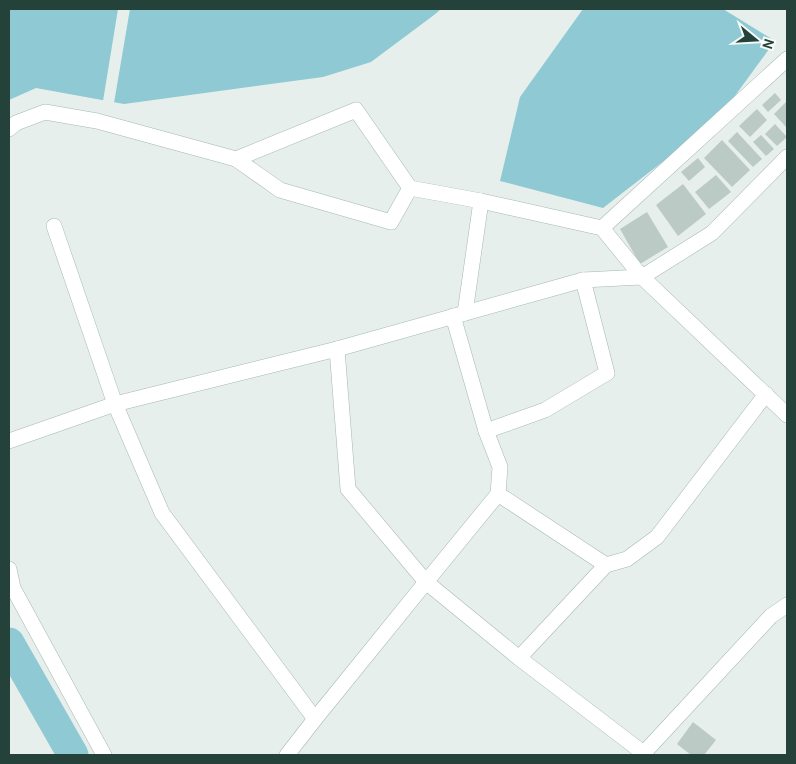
<svg xmlns="http://www.w3.org/2000/svg" width="796" height="764" font-family="'PT Sans',sans-serif">
  <style>
    .water { fill: #8ec9d4 }
    .pier { fill: #e6efeb }
    .lines { fill: none; stroke-linecap: round; stroke-linejoin: round }
    .river { stroke: #8ec9d4; stroke-width: 31 }
    .building { fill: #bbcac4 }
    .minor-casing { stroke: #a8b8b2; stroke-width: 16 }
    .minor { stroke: #fff; stroke-width: 15 }
  </style>
  <rect width="100%" height="100%" fill="#e6efeb"/>
  <g class="water">
    <polygon points="9,9 441,9 434,15 371,62 323,77 124,104 36,88 9,100"/>
    <polygon points="583,9 723,9 775,41 718,119 603,208 500,181 520,97"/>
  </g>
  <polygon class="pier" points="118,9 130,9 114,103 103,101"/>
  <g class="lines">
    <polyline class="river" points="9,643 73,755"/>
  </g>
  <g class="building">
    <polygon points="775,93 781,100 768,112 762,105"/>
    <polygon points="787,101 787,128 774,114"/>
    <polygon points="757,109 767,120 750,137 739,126"/>
    <polygon points="775,124 787,137 777,146 765,134"/>
    <polygon points="737,132 762,159 753,167 728,141"/>
    <polygon points="761,135 774,149 766,156 753,142"/>
    <polygon points="722,140 750,170 732,187 704,158"/>
    <polygon points="698,158 705,167 689,181 681,172"/>
    <polygon points="716,175 731,192 709,209 695,192"/>
    <polygon points="683,184 706,214 678,236 656,205"/>
    <polygon points="647,212 668,247 640,264 620,229"/>
    <polygon points="693,722 716,740 704,755 691,755 677,744"/>
  </g>
  <g class="lines">
    <defs>
      <g id="minor">
        <polyline points="9,129 16,123 45,112 97,121 236,159 356,110 410,188 481,201 602,228 642,277 787,415"/>
        <polyline points="236,159 280,190 391,222 410,188"/>
        <polyline points="54,226 115,404 162,513 315,719"/>
        <polyline points="602,228 787,59"/>
        <polyline points="465,313 481,201"/>
        <polyline points="453,316 486,431 500,467 498,494"/>
        <polyline points="337,349 348,489 426,582 498,494 606,565"/>
        <polyline points="486,431 545,410 607,373 583,280"/>
        <polyline points="9,441 115,404 337,349 583,280 642,277 712,233 787,157"/>
        <polyline points="9,569 13,588 104,755"/>
        <polyline points="519,658 606,565 627,559 657,537 766,394"/>
        <polyline points="287,755 315,719 426,582 519,658 646,755"/>
        <polyline points="642,755 771,616 787,605"/>
      </g>
    </defs>
    <use href="#minor" class="minor-casing"/>
    <use href="#minor" class="minor"/>
  </g>
  <rect width="796" height="764" fill="none" stroke="#24423a" stroke-width="20"/>
  <g transform="translate(756 40) rotate(108)" stroke="#f7fbf9" stroke-width="4" paint-order="stroke">
  <path d="M0-4L9 19L0 12L-9 19Z" fill="#24423a"/>
  <text y="-8" font-size="14" font-weight="bold" text-anchor="middle" fill="#24423a">N</text>
  </g>
</svg>
